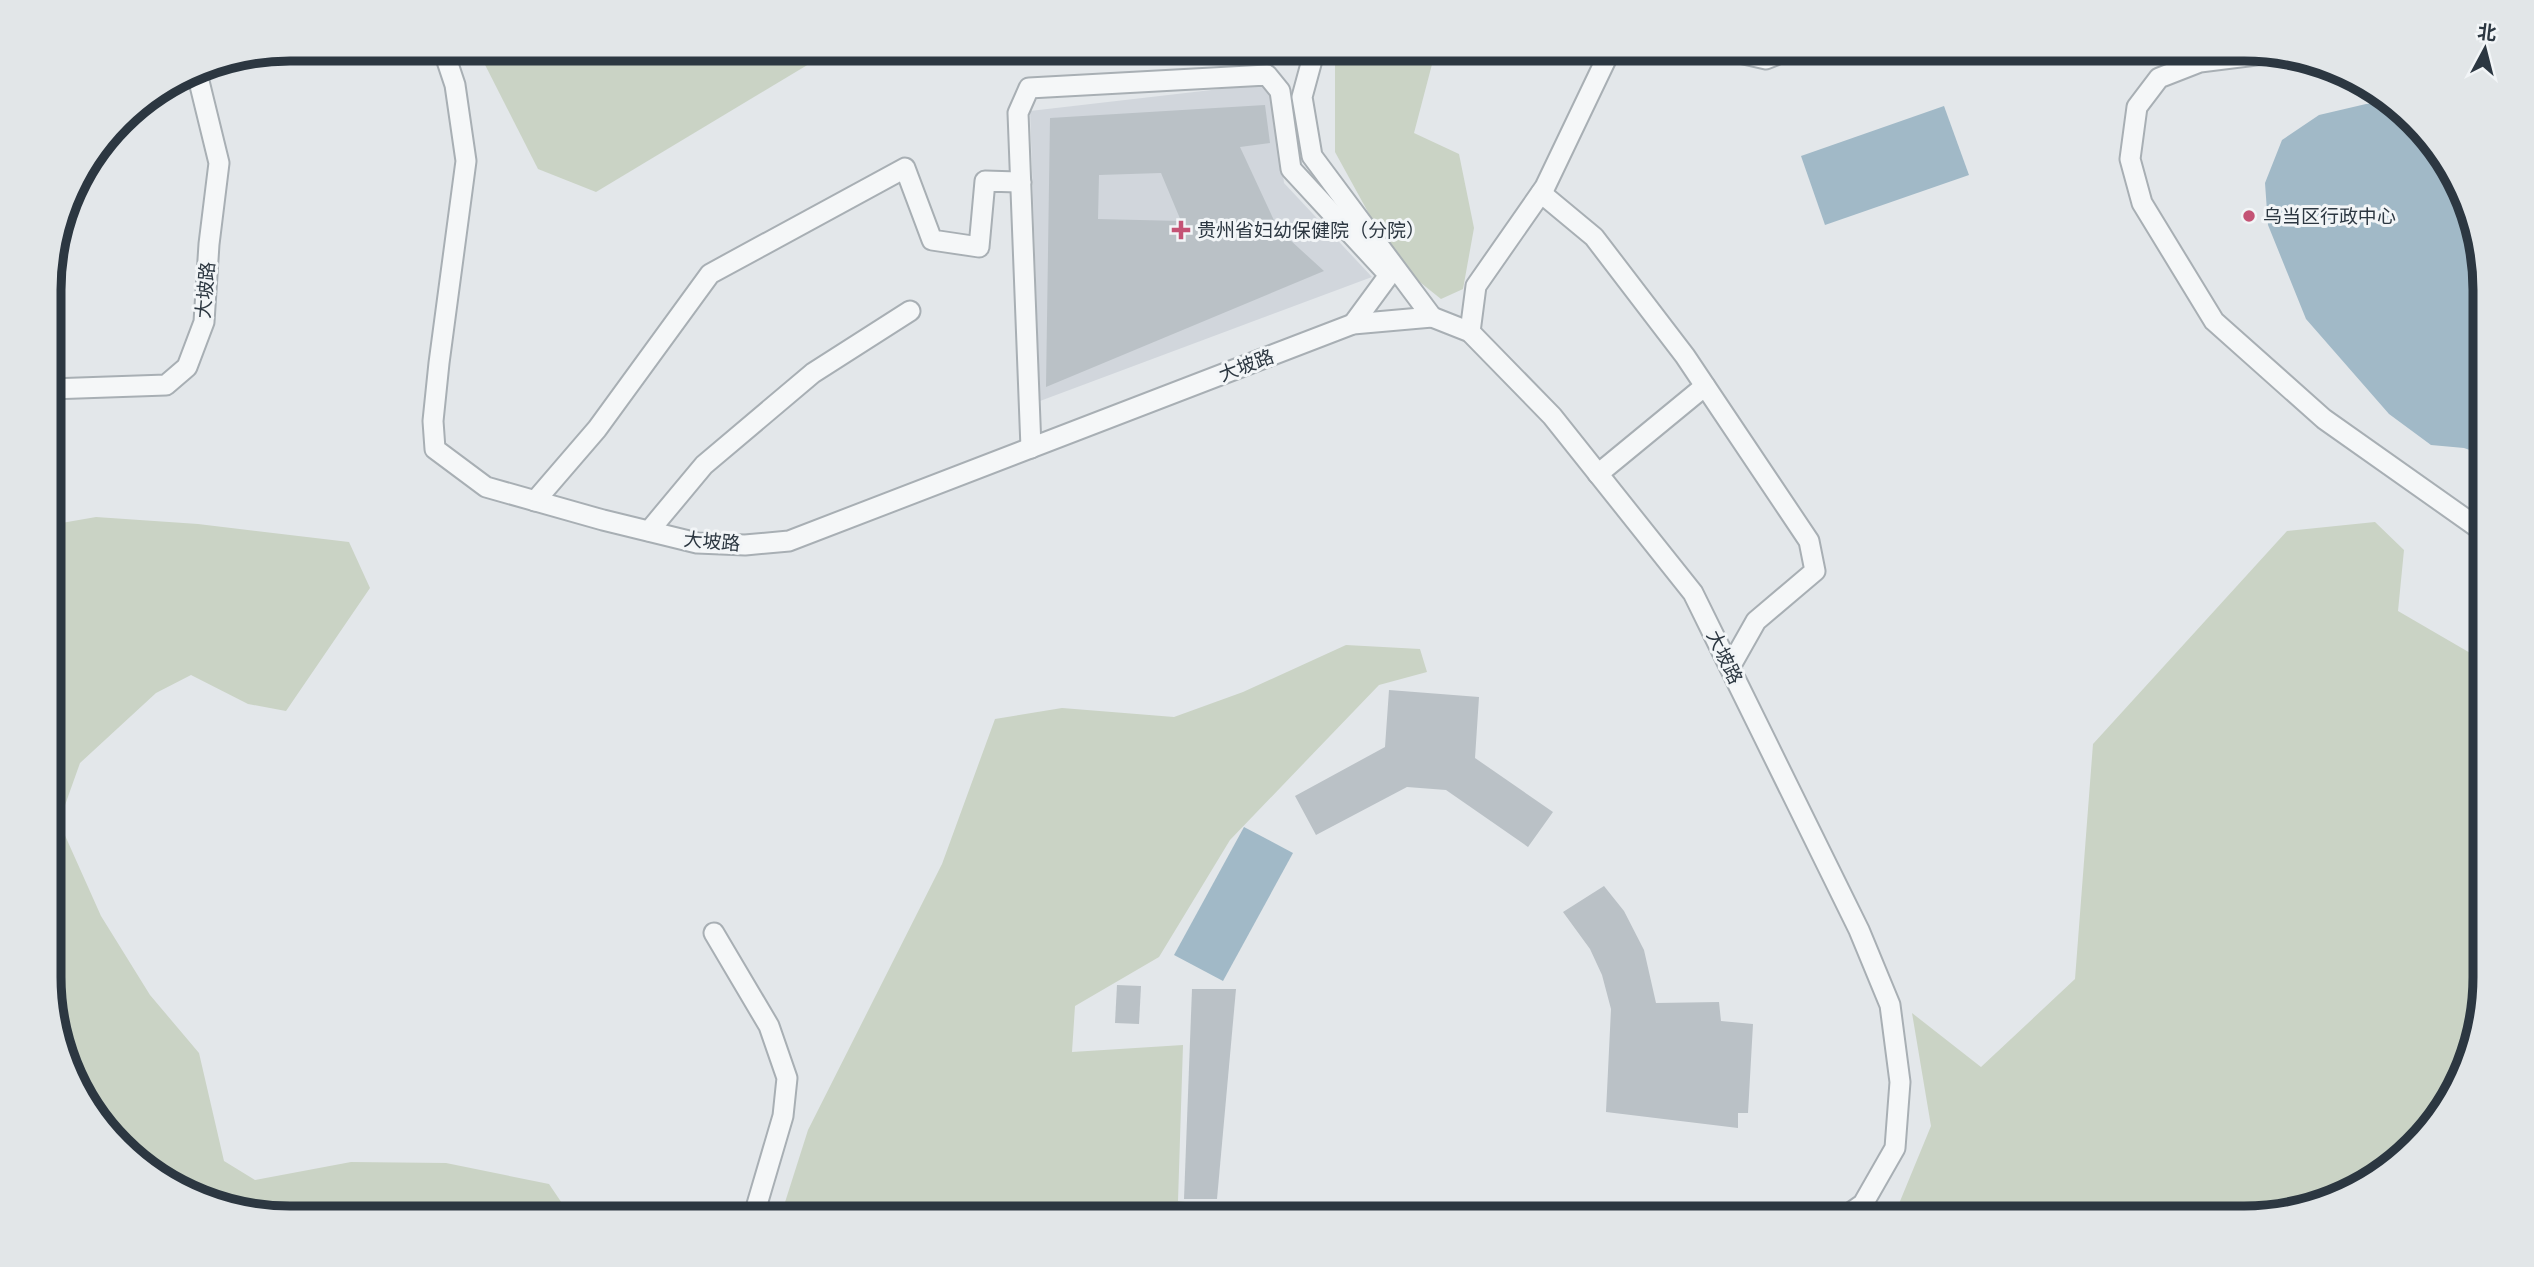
<svg xmlns="http://www.w3.org/2000/svg" width="2534" height="1267" font-family="Raleway,'Noto Sans SC',sans-serif">
  <style>
    .built { fill: #d1d6dc }
    .green { fill: #cad3c5 }
    .water { fill: #a1b9c7 }
    .building { fill: #bac1c6; fill-rule: evenodd }
    .lines { fill: none; stroke-linecap: round; stroke-linejoin: round }
    .minor-casing { stroke: #a8afb4; stroke-width: 23 }
    .minor { stroke: #f5f7f8; stroke-width: 19 }
    .poi-dot { fill: #c45375; stroke: #f2f5f7; stroke-width: 2.5 }
    .labels { text-anchor: middle; dominant-baseline: central; stroke-width: 6; stroke-linejoin: round; paint-order: stroke }
    .poi-label { font-size: 19px; fill: #2c3741; stroke: #f2f5f7; text-anchor: start }
    .street-label { font-size: 19px; fill: #2c3741; stroke: #f2f5f7 }
    .rim { fill: none; stroke: #2c3741; stroke-width: 9 }
  </style>
  <rect width="100%" height="100%" fill="#e3e7ea"/>
  <polygon class="built" points="1272,83 1284,183 1372,277 1040,401 1030,111"/>
  <g class="green">
    <polygon points="477,49 834,49 596,192 538,169"/>
    <polygon points="1335,49 1436,49 1414,133 1459,154 1474,228 1463,289 1441,299 1396,263 1335,152"/>
    <polygon points="96,517 198,524 349,542 370,588 286,711 248,704 191,675 156,693 80,763 59,822 101,916 150,995 199,1053 224,1161 255,1180 351,1162 446,1163 549,1184 572,1218 290,1218 184,1193 99,1123 51,1009 50,525"/>
    <polygon points="2375,522 2404,550 2398,611 2484,661 2485,977 2460,1083 2378,1177 2259,1218 1891,1218 1896,1211 1931,1126 1912,1013 1981,1067 2075,979 2093,744 2287,531"/>
    <polygon points="1346,645 1420,649 1427,672 1379,685 1230,840 1159,957 1075,1006 1072,1052 1183,1045 1178,1201 1256,1212 1255,1218 780,1218 808,1130 942,864 995,719 1062,708 1174,717 1243,692"/>
  </g>
  <g class="water">
    <polygon points="2384,103 2444,156 2483,259 2484,455 2464,448 2431,445 2389,414 2306,319 2268,225 2265,183 2282,140 2319,115 2366,104"/>
    <polygon points="1944,106 1969,175 1825,225 1801,156"/>
    <polygon points="1244,827 1293,853 1223,981 1174,955"/>
  </g>
  <g class="building">
    <path d="M 1265,105 L 1270,143 L 1240,147 L 1278,229 L 1324,271 L 1046,387 L 1050,118 ZM 1161,173 L 1181,221 L 1098,219 L 1099,175 Z"/>
    <polygon points="1389,690 1479,697 1475,758 1553,812 1528,847 1446,790 1407,787 1316,835 1295,796 1385,747"/>
    <polygon points="1604,886 1624,911 1644,950 1656,1003 1719,1002 1721,1021 1753,1024 1748,1113 1738,1113 1738,1128 1606,1112 1611,1009 1602,975 1590,949 1563,912"/>
    <polygon points="1117,985 1141,986 1139,1024 1115,1023"/>
    <polygon points="1192,989 1236,989 1217,1199 1184,1199"/>
  </g>
  <g class="lines">
    <defs>
      <g id="minor">
        <polyline points="443,49 455,85 466,161 439,363 433,421 435,449 486,487 603,520 697,543 745,545 789,541 1353,324 1432,317 1470,332 1552,416 1693,593 1859,930 1890,1005 1900,1082 1895,1148 1863,1204 1843,1218"/>
        <polyline points="1315,49 1302,97 1312,156 1432,317"/>
        <polyline points="1722,49 1766,59 1790,49"/>
        <polyline points="2264,54 2200,62 2159,78 2137,107 2130,159 2142,203 2214,321 2324,419 2484,532"/>
        <polyline points="1541,193 1594,237 1685,356 1809,541 1815,571 1756,621 1730,667"/>
        <polyline points="1470,332 1476,286 1545,187 1611,49"/>
        <polyline points="50,389 166,385 187,367 204,322 209,244 219,163 196,69"/>
        <polyline points="1031,448 1018,113 1029,88 1267,75 1280,91 1291,169 1389,275 1353,324"/>
        <polyline points="1598,474 1705,386"/>
        <polyline points="535,501 597,429 710,274 905,168 932,240 979,247 985,181 1021,182"/>
        <polyline points="649,531 704,465 813,373 910,311"/>
        <polyline points="714,933 769,1026 787,1078 783,1116 753,1218"/>
      </g>
    </defs>
    <use href="#minor" class="minor-casing"/>
    <use href="#minor" class="minor"/>
  </g>
  <g class="poi-dot">
    <circle cx="2249" cy="216" r="7"/>
    <path d="M1177.5 219.5h7v7h7v7h-7v7h-7v-7h-7v-7h7z"/>
  </g>
  <g class="labels">
    <g class="poi-label">
      <text x="2263" y="216">乌当区行政中心</text>
      <text x="1197" y="230">贵州省妇幼保健院（分院）</text>
    </g>
    <g class="street-label">
      <text transform="translate(205 290) rotate(-85)">大坡路</text>
      <text transform="translate(1246 365) rotate(-21)">大坡路</text>
      <text transform="translate(712 541) rotate(5)">大坡路</text>
      <text transform="translate(1725 657) rotate(64)">大坡路</text>
    </g>
  </g>
  <path d="M0 0H2534V1267H0ZM290 61H2244A229 229 0 0 1 2473 290V977A229 229 0 0 1 2244 1206H290A229 229 0 0 1 61 977V290A229 229 0 0 1 290 61Z" fill="#e2e6e8" fill-rule="evenodd"/>
  <path class="rim" d="M290 61H2244A229 229 0 0 1 2473 290V977A229 229 0 0 1 2244 1206H290A229 229 0 0 1 61 977V290A229 229 0 0 1 290 61Z"/>
  <g transform="translate(2485 49) rotate(7)" stroke="#f2f5f7" stroke-width="5" paint-order="stroke">
  <path d="M0-5L12 26L0 18L-12 26Z" fill="#2c3741"/>
  <text y="-10" font-size="19" font-weight="bold" text-anchor="middle" fill="#2c3741">北</text>
  </g>
</svg>
